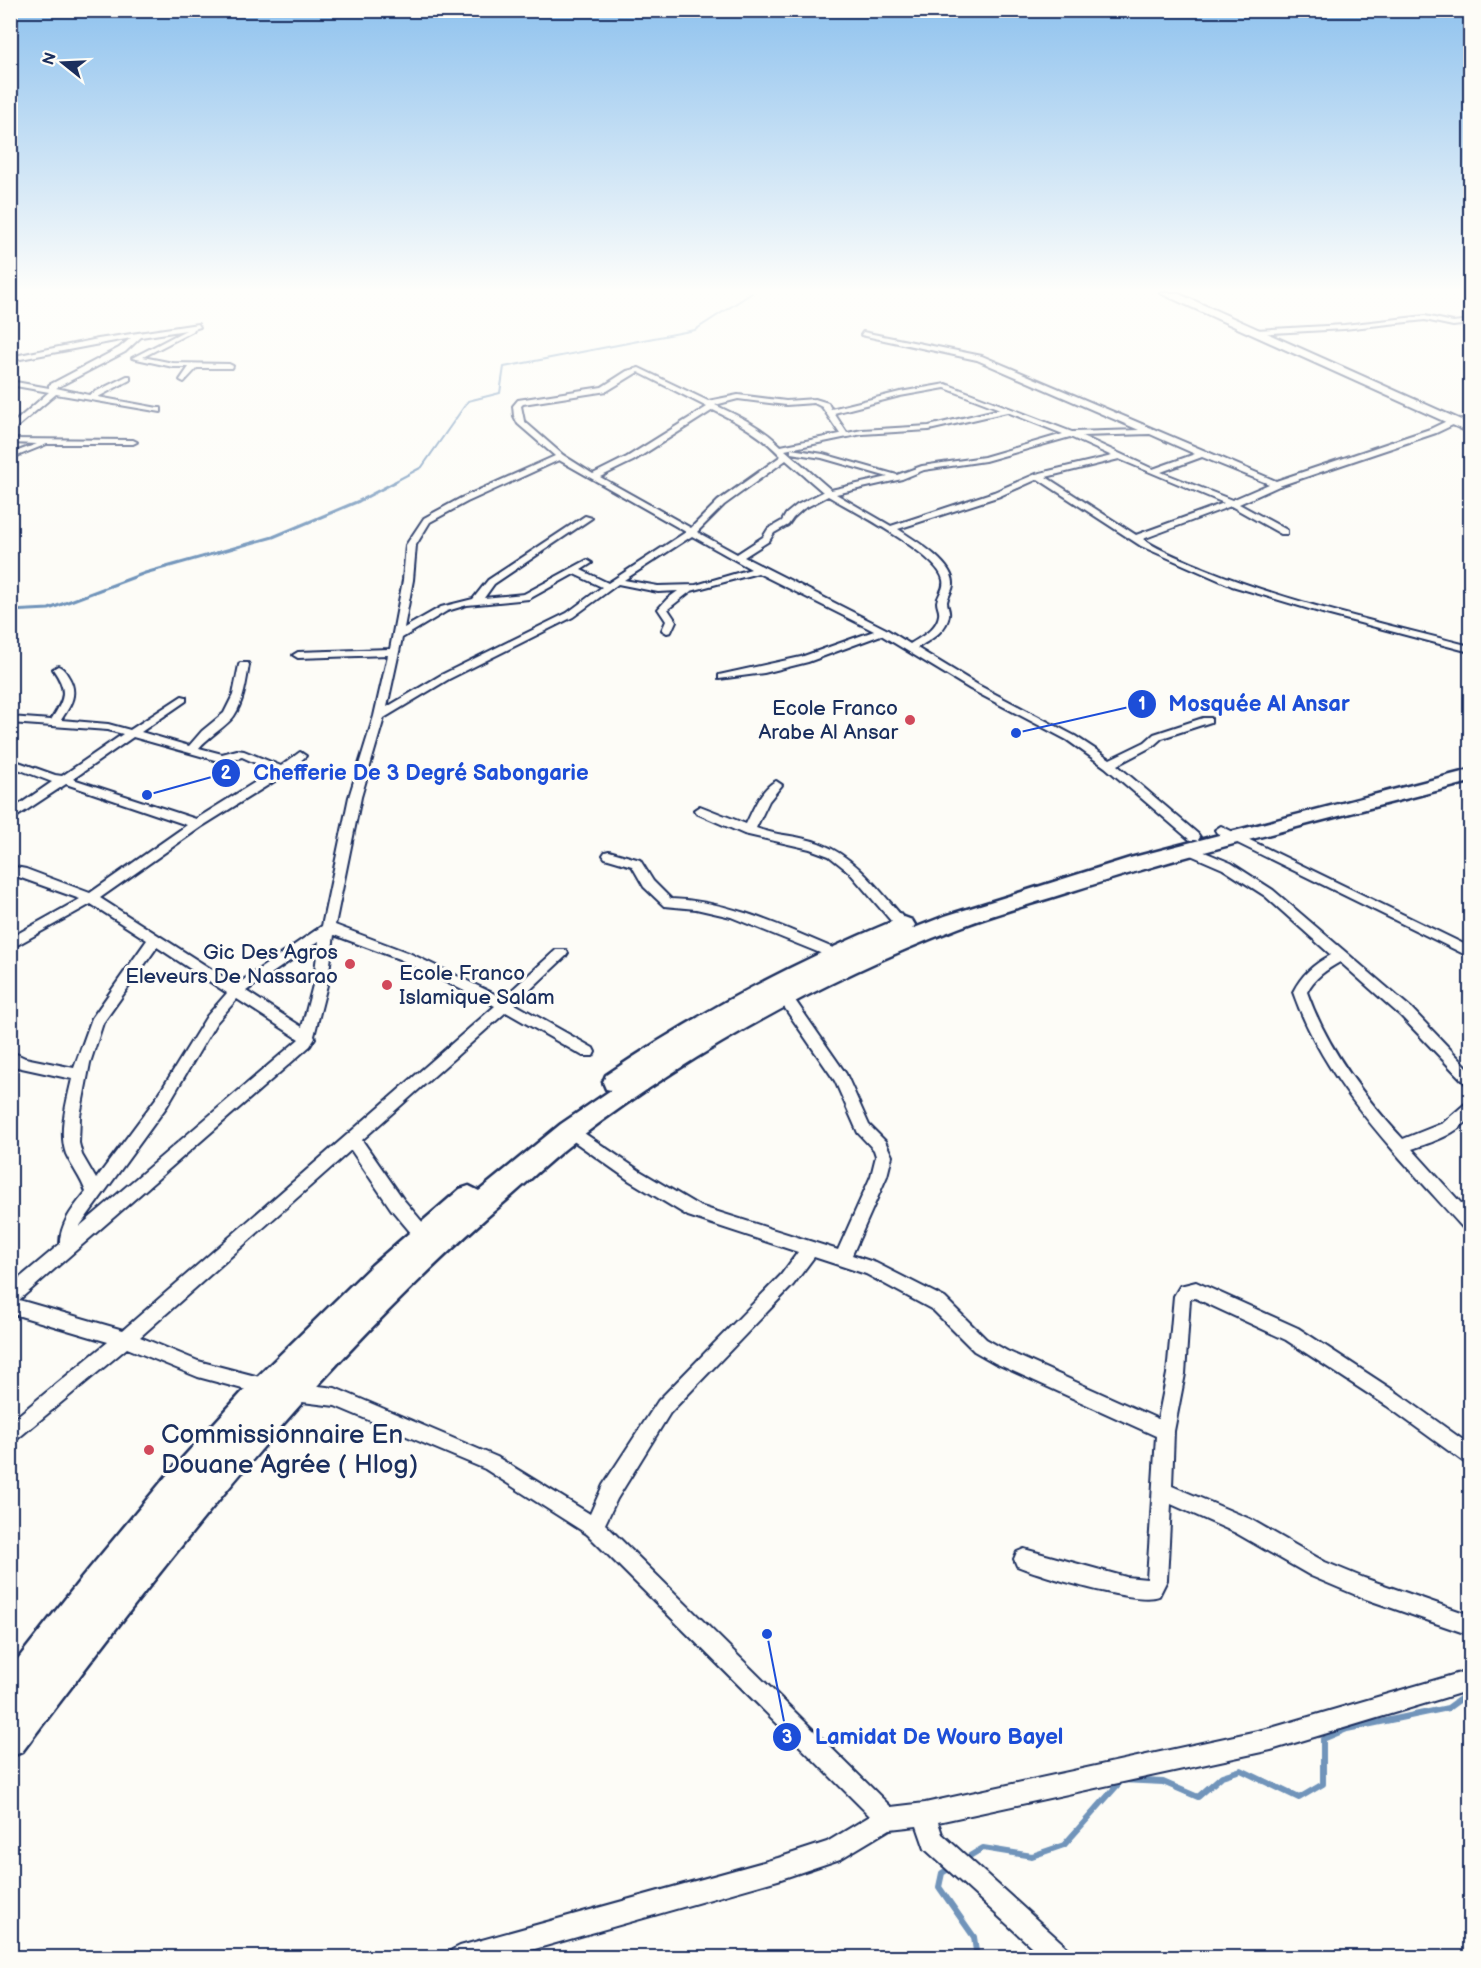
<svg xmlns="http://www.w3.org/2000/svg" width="1481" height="1968" font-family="'Balsamiq Sans',sans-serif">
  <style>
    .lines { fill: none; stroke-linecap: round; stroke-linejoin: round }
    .stream-far2 { stroke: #7194ba; stroke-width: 2 }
    .stream-far1 { stroke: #7194ba; stroke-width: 3 }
    .stream { stroke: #7194ba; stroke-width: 6 }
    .street-casing { stroke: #1b2f5e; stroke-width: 4 }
    .primary-casing { stroke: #1b2f5e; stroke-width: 5 }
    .highway-casing { stroke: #1b2f5e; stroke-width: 4 }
    .street { fill: #fdfcf7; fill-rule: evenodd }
    .primary { fill: #fdfcf7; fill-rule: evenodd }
    .highway { fill: #fdfcf7; fill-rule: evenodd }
    .poi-dot { fill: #d1495b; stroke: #fdfcf7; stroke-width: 2 }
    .labels { text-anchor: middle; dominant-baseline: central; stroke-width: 6; stroke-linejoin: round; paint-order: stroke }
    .poi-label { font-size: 21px; fill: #1b2f5e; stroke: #fdfcf7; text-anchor: end }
    .near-poi-label { font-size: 26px; fill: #1b2f5e; stroke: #fdfcf7; text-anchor: start }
    .leader { fill: none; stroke: #1d4ed8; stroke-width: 2 }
    .callout-dot { fill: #1d4ed8; stroke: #fdfcf7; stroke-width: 2 }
    .mark-label { font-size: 18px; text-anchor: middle; font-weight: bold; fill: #fff }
    .callout-label { font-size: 22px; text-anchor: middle; font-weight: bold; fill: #1d4ed8; stroke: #fdfcf7; stroke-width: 6; stroke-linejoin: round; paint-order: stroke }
  </style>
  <rect width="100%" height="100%" fill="#fdfcf7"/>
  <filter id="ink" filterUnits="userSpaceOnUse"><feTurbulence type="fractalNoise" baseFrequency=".0167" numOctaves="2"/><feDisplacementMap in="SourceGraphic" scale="12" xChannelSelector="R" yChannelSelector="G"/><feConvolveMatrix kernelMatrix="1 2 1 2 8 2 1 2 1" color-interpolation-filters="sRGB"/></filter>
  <g filter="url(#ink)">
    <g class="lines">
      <polyline class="stream-far2" points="394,482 422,467 468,401 500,393 504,367 695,330 752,293"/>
      <polyline class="stream-far1" points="10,611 49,609 145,573 273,537 359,501 397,481"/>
      <g class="stream">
        <polyline points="963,1860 983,1848 1032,1856 1064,1845 1122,1780 1163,1782 1198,1797 1222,1776 1241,1770 1299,1798 1323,1784 1323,1739 1347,1729 1448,1708 1470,1692"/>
        <polyline points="952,1867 942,1873 939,1887 974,1937 977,1958"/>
      </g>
      <defs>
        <g id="street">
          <polygon points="1425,316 1453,322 1470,320 1470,324 1453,326 1425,320 1344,329 1255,334 1252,332 1255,330 1344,325"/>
          <polygon points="198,324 200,327 194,329 193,331 143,357 173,363 229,364 233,366 232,368 197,368 184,382 180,380 189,367 173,367 132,358 186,330 141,337 125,352 56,388 89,395 127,376 130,376 130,380 98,397 158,408 161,408 161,412 56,394 10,433 10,426 49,392 10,385 10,381 49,388 49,385 119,348 131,338 10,361 10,357 98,339"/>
          <path d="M 863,332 L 982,356 L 1276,481 L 1430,429 L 1451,419 L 1457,419 L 1457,423 L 1436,433 L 1279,486 L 1239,504 L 1287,530 L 1287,534 L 1281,534 L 1231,506 L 1143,539 C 1162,552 1185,560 1206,569 C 1290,603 1382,623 1470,646 L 1470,652 L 1326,614 L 1232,586 L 1141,546 L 1038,479 L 1000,496 L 898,529 C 913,539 954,563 953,584 C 953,590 948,596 947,602 C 947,606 950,610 949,615 C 947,631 930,640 917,648 L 978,685 L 1075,736 L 1110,759 L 1145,742 L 1154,734 L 1203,718 L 1211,718 L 1211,722 L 1162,738 L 1153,746 L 1117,765 L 1198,834 L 1200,837 L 1198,840 L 1190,840 L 1105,767 L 1067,740 L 970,689 L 881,635 L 808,662 L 764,673 L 719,679 L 719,675 L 801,657 L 874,631 L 758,573 L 691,591 L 668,609 L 676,621 L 671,632 L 667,633 L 662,630 L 666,621 L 658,609 L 667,599 L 678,591 L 658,592 L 618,584 L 573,617 L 449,679 L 384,718 L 361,797 L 335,925 L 409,953 L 503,998 L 556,950 L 566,950 L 568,953 L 566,956 L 515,1004 L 593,1048 L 595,1052 L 593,1056 L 583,1056 L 506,1012 L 362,1140 L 403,1199 L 429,1230 L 431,1235 L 429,1240 L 423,1242 L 417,1240 L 391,1209 L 351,1150 L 140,1337 L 198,1361 L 275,1381 L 278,1387 L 275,1393 L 269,1396 L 198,1377 L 127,1348 L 16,1440 L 10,1443 L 10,1422 L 108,1342 L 10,1313 L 10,1286 L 60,1244 C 60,1223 74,1207 86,1192 C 81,1178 72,1167 66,1154 C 58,1132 67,1101 72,1079 L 17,1067 L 10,1063 L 10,1051 L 25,1058 L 74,1068 L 92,1018 L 147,940 L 91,904 L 10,949 L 10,938 L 80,899 L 10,874 L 10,866 L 26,869 L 90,893 L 187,825 L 66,784 L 10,821 L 10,811 L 52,782 L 10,766 L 10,759 L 55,775 L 62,776 L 123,734 L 108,730 L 10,723 L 10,717 L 51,720 C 65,698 68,691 53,669 L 58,666 C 63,668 65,671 68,676 C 79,693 71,705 61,720 L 108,724 L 130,730 L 182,696 L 186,697 L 186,701 L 141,732 L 189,746 L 202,731 L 224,713 L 233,695 L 239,665 L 240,663 L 248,663 L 249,665 C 246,682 244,701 234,716 C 228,725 208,737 199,748 L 222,754 L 237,750 L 244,751 L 281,766 L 300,752 L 306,756 L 286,774 L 201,827 L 100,898 L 236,985 L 322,926 L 349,797 L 374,716 L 388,655 L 298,658 L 293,655 L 298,652 L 390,649 L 403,580 L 406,545 L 424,518 L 461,498 L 555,456 L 518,424 L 514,416 L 513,406 L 518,400 L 602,387 L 627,371 L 639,368 L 708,401 L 738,395 L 786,401 L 815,399 L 828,403 L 831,409 L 900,392 L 946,384 L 1072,432 L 1139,430 L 977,360 L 861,335 ZM 638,372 L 707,407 L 627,457 L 593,474 L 563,455 L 524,421 L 521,406 L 523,404 L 607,391 ZM 945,388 L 1000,409 L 929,426 L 862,430 L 847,433 L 834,413 L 900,396 ZM 738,399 L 786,405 L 814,403 L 822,407 L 840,434 L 781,446 C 762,427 739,416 715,405 ZM 713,410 C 739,423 761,435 781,456 L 718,501 L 691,528 L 600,477 L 633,461 ZM 1007,412 L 1063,434 L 984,457 L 922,466 L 897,475 L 823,454 L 791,449 L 791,453 L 822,458 L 888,477 L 831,490 L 785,450 L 862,434 L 929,430 ZM 1150,434 L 1195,454 L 1153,469 L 1082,436 ZM 1070,437 L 1112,456 L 1036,474 L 994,492 L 891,526 L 836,494 L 902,479 L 924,470 L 985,461 ZM 1202,457 L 1269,484 L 1232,500 L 1161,472 ZM 1119,459 L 1224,503 L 1136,535 L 1046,477 ZM 559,460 L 686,532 L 608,583 L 581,570 L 592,563 L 587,560 L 524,594 L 484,598 L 494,584 L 592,518 L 585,516 L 488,580 L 473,599 L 441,607 L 404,628 L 413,580 L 416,545 L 430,522 L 467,502 ZM 786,460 L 823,492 L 797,505 L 786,514 L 782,521 L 768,529 L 763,537 L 737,554 L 697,532 L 724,505 ZM 828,496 C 852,510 939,555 943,580 C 945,589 938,594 937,602 C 937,607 940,610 939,615 C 937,629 921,637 910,644 L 886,629 L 744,557 L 769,541 L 774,533 L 788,525 L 793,518 L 803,509 ZM 692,536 L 751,569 L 696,585 L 658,586 L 624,580 ZM 574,574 L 602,587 L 567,613 L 441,675 L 387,707 L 402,638 L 447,611 L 467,605 L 529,599 ZM 133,737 L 222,762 L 242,757 L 273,771 L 196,819 L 73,779 ZM 334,935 L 399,959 L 495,1006 L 123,1330 L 19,1300 L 310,1046 L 315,1038 L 314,1036 L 327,985 ZM 319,941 L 313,985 L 302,1027 L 246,991 ZM 157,947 L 227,993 L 207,1016 L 157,1097 L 96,1179 L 82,1155 L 79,1143 L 80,1116 L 90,1063 L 103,1023 ZM 237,999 L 299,1039 L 79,1227 L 167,1106 L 216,1023 Z"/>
          <polygon points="10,439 133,440 137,442 133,444 47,444 10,459 10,454 37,444 10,443"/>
          <path d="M 776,781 L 782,785 L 769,801 L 756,828 C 776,836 798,835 819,843 C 857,857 881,893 908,923 L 909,926 L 908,929 L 898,929 L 849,872 L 829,856 L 810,849 L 744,834 L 696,813 L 694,810 L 700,806 L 746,824 C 753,810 761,788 776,781 Z"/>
          <polygon points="1221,826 1470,947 1470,957 1217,833 1215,830"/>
          <path d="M 1190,846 L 1231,863 L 1273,890 L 1411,1008 L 1470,1070 L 1470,1085 L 1465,1083 L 1401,1016 L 1340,962 C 1326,970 1314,978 1307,992 C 1327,1048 1363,1096 1403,1139 L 1443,1123 L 1465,1104 L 1470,1102 L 1470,1118 C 1455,1135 1433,1142 1412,1149 L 1470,1213 L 1470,1231 L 1464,1229 C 1399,1156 1326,1086 1293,992 C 1302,974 1314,964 1331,955 L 1265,896 L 1223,869 L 1186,853 L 1184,850 Z"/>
          <path d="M 609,851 L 640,860 L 653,881 L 671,899 C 731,901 785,928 840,951 L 842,954 L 840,957 L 830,957 L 731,917 L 696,909 L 664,906 L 644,887 L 632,866 L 605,858 L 603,855 L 605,852 Z"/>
          <path d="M 785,992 L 790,993 L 846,1074 L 869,1125 L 885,1141 L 892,1156 L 887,1176 L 852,1255 L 876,1263 L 945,1298 L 986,1339 L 1007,1351 L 1158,1419 L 1167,1374 L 1174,1296 L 1180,1286 L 1196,1282 L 1298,1328 L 1399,1394 L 1470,1445 L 1470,1465 L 1464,1462 L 1387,1406 L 1286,1340 L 1195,1298 L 1190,1299 L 1185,1374 L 1174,1431 L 1172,1486 L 1250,1519 L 1325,1562 L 1364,1578 L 1470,1615 L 1470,1635 L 1363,1598 L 1311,1576 L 1236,1533 L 1171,1504 L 1167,1580 L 1159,1596 C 1137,1605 1042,1576 1017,1566 L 1014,1559 L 1017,1552 L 1024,1549 L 1126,1577 L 1147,1579 L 1156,1436 L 995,1363 L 974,1351 L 933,1310 L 866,1274 L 814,1257 L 793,1285 L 670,1413 L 617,1499 L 605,1524 L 891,1807 L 925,1803 L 1271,1728 L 1470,1670 L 1470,1690 L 1271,1750 L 938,1822 L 942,1834 L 1070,1950 L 1073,1958 L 1044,1958 L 925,1849 L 917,1826 L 890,1829 L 840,1859 L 778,1880 L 503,1958 L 449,1958 L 452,1950 L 460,1946 L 778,1858 L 827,1842 L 870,1816 L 587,1534 L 485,1469 L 335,1406 L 294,1401 L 288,1398 L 285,1392 L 288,1386 L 294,1383 L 335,1388 L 497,1457 L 590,1514 L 603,1485 L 658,1401 L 781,1275 L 798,1252 L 688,1216 L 630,1181 L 565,1135 L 563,1131 L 565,1127 L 570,1125 L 575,1127 L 640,1171 L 699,1206 L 838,1250 L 871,1176 L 876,1156 L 874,1150 L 858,1133 L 835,1081 L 780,1001 L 778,997 L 780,993 Z"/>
        </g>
        <path id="primary" d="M 1470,770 L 1470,782 C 1337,817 1201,850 1069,892 C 1032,904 994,914 958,928 C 824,980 694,1051 579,1138 C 555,1156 533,1177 510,1197 C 322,1358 171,1555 22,1752 L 10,1757 L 10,1669 L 80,1580 L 168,1474 L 247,1387 L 372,1265 L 460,1189 L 469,1186 L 479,1191 L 561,1124 L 611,1090 L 606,1089 L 603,1082 L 606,1075 C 698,1013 794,962 896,920 L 904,917 L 912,920 L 915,925 L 912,929 L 945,916 L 1130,858 Z"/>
        <polygon id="highway" points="1160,293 1177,293 1470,424 1470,433"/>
      </defs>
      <use href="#street" class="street-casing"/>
      <use href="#primary" class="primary-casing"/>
      <use href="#highway" class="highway-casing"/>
      <use href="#street" class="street"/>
      <use href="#primary" class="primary"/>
      <use href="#highway" class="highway"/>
    </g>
  </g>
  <linearGradient id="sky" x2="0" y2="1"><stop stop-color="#8fc2ee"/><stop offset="0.51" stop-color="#fefefb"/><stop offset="1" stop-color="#fefefb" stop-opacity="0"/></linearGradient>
  <rect width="1481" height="569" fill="url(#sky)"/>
  <g class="poi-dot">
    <circle cx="910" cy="720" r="6"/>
    <circle cx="350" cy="964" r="6"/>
    <circle cx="387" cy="985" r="6"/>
    <circle cx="149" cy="1450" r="6"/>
  </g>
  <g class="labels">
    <g class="poi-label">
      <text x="898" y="708">Ecole Franco<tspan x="898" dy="24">Arabe Al Ansar</tspan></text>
      <text x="338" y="952">Gic Des Agros<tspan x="338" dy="24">Eleveurs De Nassarao</tspan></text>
      <text x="399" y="973" text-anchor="start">Ecole Franco<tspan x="399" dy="24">Islamique Salam</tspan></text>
    </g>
    <g class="near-poi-label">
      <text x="161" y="1435">Commissionnaire En<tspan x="161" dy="30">Douane Agrée ( Hlog)</tspan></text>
    </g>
  </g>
  <path class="leader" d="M1016 733L1142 704M147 795L226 773M767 1634L787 1737"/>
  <g class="callout-dot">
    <circle cx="1016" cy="733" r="6"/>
    <circle cx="147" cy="795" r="6"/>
    <circle cx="767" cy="1634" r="6"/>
    <circle cx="1142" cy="704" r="15"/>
    <circle cx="226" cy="773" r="15"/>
    <circle cx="787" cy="1737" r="15"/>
  </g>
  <g class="mark-label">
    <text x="1142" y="710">1</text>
    <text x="226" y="779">2</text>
    <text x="787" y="1743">3</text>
  </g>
  <g class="callout-label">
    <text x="1259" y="711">Mosquée Al Ansar</text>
    <text x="421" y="780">Chefferie De 3 Degré Sabongarie</text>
    <text x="939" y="1744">Lamidat De Wouro Bayel</text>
  </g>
  <rect width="1481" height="1968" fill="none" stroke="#fdfcf7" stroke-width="36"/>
  <rect x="18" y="18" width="1445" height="1932" fill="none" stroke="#1b2f5e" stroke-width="2" filter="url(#ink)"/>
  <g transform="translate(63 63) rotate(288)" stroke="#fdfcf7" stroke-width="4.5" paint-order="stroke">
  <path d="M0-4.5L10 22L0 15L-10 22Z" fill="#1b2f5e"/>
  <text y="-9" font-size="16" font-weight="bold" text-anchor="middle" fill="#1b2f5e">N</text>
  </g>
</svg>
